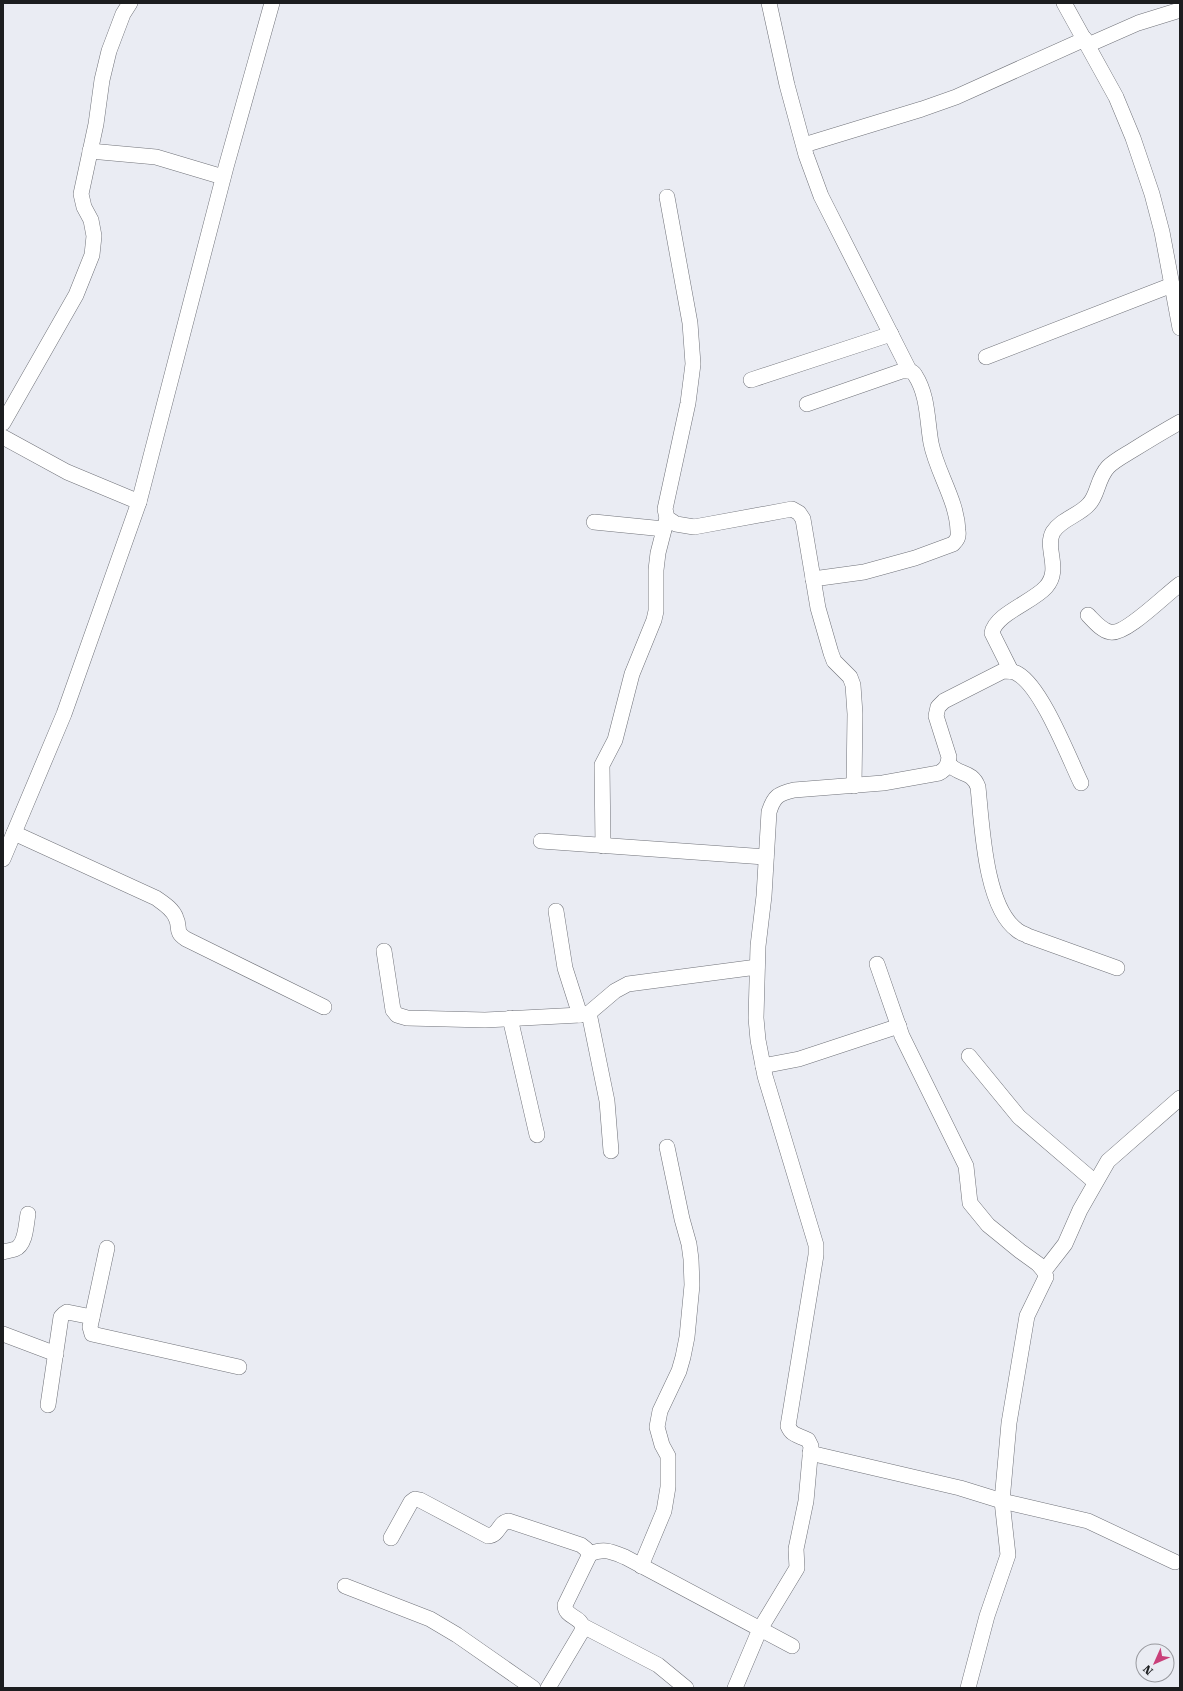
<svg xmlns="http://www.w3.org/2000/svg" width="1183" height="1691" font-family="'Roboto Serif',serif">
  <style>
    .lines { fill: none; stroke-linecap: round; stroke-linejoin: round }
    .minor-casing { stroke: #707279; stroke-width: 16 }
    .minor { stroke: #fff; stroke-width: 15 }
  </style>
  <rect width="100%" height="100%" fill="#eaecf3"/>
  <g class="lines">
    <defs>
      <g id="minor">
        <polyline points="769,3 787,85 806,155 821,196 909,370"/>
        <polyline points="1064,3 1116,97 1133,138 1152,194 1162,232 1180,328"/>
        <polyline points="1088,45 1138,23 1180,10"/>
        <polyline points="804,145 922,109 956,97 1085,39"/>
        <polyline points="90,151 156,157 223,177"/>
        <polyline points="667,197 690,323 693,364 688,403 665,509 667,518 676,524 694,527 792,509 799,513 803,519 818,608 831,653 834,661 850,677 853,685 855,714 854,786"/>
        <polyline points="986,357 1172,285"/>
        <polyline points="751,380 891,334"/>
        <path d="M 807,404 L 902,371 C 907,371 912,370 915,375 C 928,395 927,420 931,443 C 937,473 957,500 958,531 C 959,537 957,540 953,544 L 915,558 L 864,572 L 813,579"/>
        <polyline points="3,423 76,295 92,255 94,236 91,220 84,207 81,194 96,124 102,80 109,51 123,14 130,3"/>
        <polyline points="3,437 67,472 139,502"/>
        <polyline points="594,522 664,529"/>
        <path d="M 1088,615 C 1094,621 1101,630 1110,632 C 1125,636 1166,594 1180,584"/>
        <path d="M 1011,671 L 992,633 C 995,614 1033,602 1046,587 C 1062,569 1044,548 1053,532 C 1061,519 1080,515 1089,504 C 1098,495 1097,479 1108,467 C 1115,460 1125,455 1133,450 C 1149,440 1164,431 1180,422"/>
        <path d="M 949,764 C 959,776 972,770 978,787 C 982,825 985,907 1017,930 C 1020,933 1025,934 1028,936 L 1117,968"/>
        <path d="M 14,833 L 156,898 C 163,903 173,909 176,918 C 181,928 174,931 186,939 L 324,1007"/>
        <polyline points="541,841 766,857"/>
        <polyline points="603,846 602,765 615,740 632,674 654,620 656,611 656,570 658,553 667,518"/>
        <polyline points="3,859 64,714 139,502 226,167 272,3"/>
        <polyline points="556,911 565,968 580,1015"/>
        <polyline points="384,951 393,1010 397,1015 407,1018 485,1020 580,1015 589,1013 615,991 628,984 757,967"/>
        <polyline points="877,964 902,1036 966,1166 970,1203 988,1225 1020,1251 1038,1264 1044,1271 1046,1277 1027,1316 1009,1423 1002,1501 1008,1555 987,1616 968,1688"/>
        <polyline points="589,1013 607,1101 611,1151"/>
        <polyline points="510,1018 537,1135"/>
        <polyline points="969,1056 1019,1117 1095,1182"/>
        <polyline points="763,1066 799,1059 899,1026"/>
        <polyline points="107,1248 90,1327 92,1334 239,1367"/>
        <path d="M 3,1252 C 7,1251 12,1250 15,1249 C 26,1245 26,1224 28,1214"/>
        <polyline points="1044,1271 1065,1244 1080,1210 1108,1161 1180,1098"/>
        <polyline points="3,1334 56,1354"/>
        <polyline points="48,1405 61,1317 64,1314 67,1312 92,1317"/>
        <polyline points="810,1453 960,1488 1002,1501 1088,1521 1175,1562"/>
        <path d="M 391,1538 L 411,1502 L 415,1499 L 420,1500 L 488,1536 C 500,1535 498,1522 509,1521 L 581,1545 L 586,1549 L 589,1554 L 588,1558 L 565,1605 C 565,1619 585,1616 582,1631 L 548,1688"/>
        <path d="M 589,1554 C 604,1548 610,1551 625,1557 L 792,1646"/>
        <polyline points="641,1566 664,1511 668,1487 668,1456 662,1445 657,1427 660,1411 679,1371 683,1357 687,1337 692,1285 691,1259 689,1244 682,1219 667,1147"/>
        <polyline points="345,1586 430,1619 457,1635 533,1688"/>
        <polyline points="583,1626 658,1665 686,1688"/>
        <path d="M 735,1688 L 760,1629 L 797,1568 L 796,1549 L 806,1501 L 811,1446 L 808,1440 C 799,1435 792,1436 788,1426 L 816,1255 L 816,1245 L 765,1076 L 758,1040 L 756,1018 L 758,946 L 764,896 L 769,812 C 774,796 778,794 794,790 L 883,783 L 939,773 C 946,769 948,766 949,757 L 936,716 L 938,707 L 944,701 L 1003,671 C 1008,671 1014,671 1018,674 C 1042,688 1068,756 1081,783"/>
      </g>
    </defs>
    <use href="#minor" class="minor-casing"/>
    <use href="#minor" class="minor"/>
  </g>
  <rect width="1183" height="1691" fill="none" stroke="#1c1d1f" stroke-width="8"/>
  <g transform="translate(1155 1663) rotate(225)"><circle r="19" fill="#eaecf3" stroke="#98999e"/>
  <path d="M0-3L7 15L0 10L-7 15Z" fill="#c9407a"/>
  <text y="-6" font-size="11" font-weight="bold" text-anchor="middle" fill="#1c1d1f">N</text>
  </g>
</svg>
